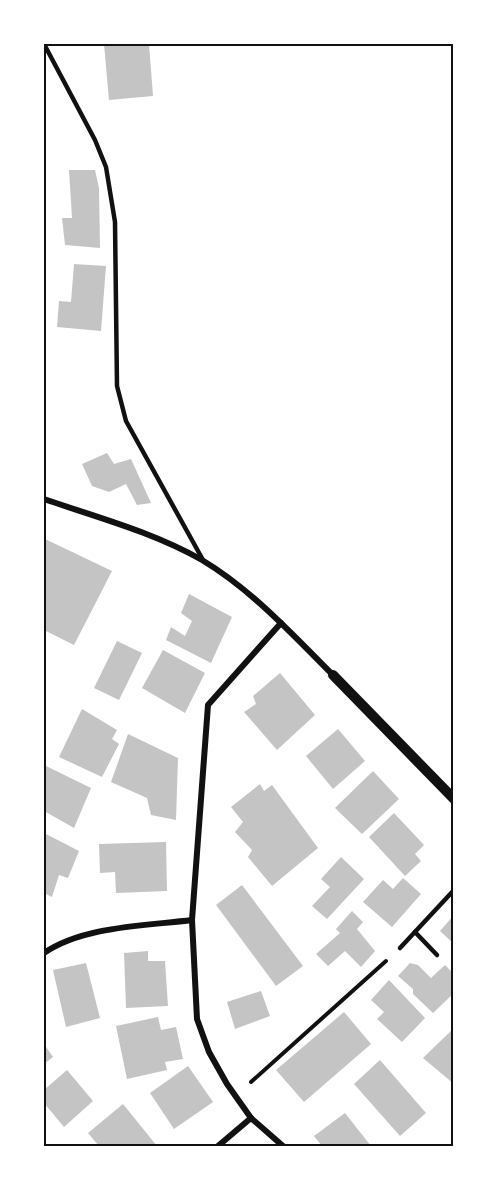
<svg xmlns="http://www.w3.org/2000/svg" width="497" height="1190" font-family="'Times New Roman',serif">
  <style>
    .building { fill: #c4c4c4 }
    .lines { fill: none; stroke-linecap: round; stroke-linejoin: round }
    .path { stroke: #111; stroke-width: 4 }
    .service { stroke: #111; stroke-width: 4.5 }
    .minor { stroke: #111; stroke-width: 6 }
    .tertiary { stroke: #111; stroke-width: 10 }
    .neatline { fill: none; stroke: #111; stroke-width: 2 }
  </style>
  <rect width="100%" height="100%" fill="#fff"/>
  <g class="building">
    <polygon points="104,44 149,44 153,96 109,100"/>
    <polygon points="69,170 95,170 99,188 100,248 65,245 62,218 72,218"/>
    <polygon points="74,264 106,266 101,331 57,327 59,301 71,302"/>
    <polygon points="107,453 114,464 131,459 151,503 137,505 126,484 109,492 92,486 82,464"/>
    <polygon points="45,539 112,571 74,645 44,630"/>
    <polygon points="189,594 232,617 211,663 166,640 171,627 185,636 192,621 181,613"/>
    <polygon points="117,641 142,653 119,700 94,688"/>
    <polygon points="163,650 205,673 185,713 142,688"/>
    <polygon points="280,673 315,715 277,750 244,712 256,704 253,696"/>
    <polygon points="82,709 117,730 112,739 119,744 102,777 59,757"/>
    <polygon points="338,729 365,761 333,789 306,756"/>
    <polygon points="128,734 178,758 176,820 151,815 147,798 111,782"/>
    <polygon points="44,765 91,788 74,828 44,811"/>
    <polygon points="373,771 399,799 362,834 335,808"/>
    <polygon points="260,784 264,791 272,785 318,848 272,886 248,857 252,850 235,832 243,822 231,807"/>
    <polygon points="394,813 424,845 415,854 421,861 405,876 369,837"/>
    <polygon points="44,833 79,851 68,878 59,875 52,897 44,893"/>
    <polygon points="166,842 167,891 116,893 115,872 100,873 99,844"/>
    <polygon points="341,857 364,879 327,919 312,906 330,887 321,879"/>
    <polygon points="403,878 421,894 392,927 363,902 383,880 393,889"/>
    <polygon points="242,885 303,966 276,986 216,905"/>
    <polygon points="352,911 363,922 357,929 375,951 361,967 345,951 328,966 316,954 340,933 336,929"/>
    <polygon points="454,915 454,944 440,931"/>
    <polygon points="148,951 148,961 165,961 168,1006 126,1008 124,953"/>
    <polygon points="86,963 100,1018 66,1027 53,970"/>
    <polygon points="410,963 418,965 431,978 445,965 454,974 454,993 433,1013 413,994 413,989 398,976"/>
    <polygon points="389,980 425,1018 402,1042 377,1019 384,1012 371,1000"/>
    <polygon points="261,991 270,1016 235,1029 227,1002"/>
    <polygon points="344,1012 371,1044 304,1102 276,1070"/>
    <polygon points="158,1017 161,1030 176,1027 183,1059 165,1062 167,1070 127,1079 116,1026"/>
    <polygon points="454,1028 454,1084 423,1058"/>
    <polygon points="44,1044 53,1057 44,1064"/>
    <polygon points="380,1060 426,1113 400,1136 354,1084"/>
    <polygon points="188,1066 213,1102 174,1129 150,1093"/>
    <polygon points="67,1070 93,1101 64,1127 44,1103 44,1090"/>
    <polygon points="123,1104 157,1146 99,1146 88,1133"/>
    <polygon points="345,1113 371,1146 322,1146 314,1136"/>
  </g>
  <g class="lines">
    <polyline class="path" points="251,1082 386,961"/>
    <g class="service">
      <polyline points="44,44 95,140 106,167 115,222 117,386 126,421 203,560"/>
      <polyline points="415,932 437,955"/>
      <polyline points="400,948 454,890"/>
    </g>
    <g class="minor">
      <path d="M 44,499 C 96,517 153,532 202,560 C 252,590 292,634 333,675"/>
      <polyline points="281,623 208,705 192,920 197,1019 209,1052 227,1084 251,1118 283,1146"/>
      <path d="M 44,953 C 84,926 144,926 192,920"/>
      <polyline points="218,1146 251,1118"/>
    </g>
    <polyline class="tertiary" points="333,675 454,799"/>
  </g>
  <rect width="497" height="1190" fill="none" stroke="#ffffff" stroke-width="90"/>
  <rect x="45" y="45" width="407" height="1100" class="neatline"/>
</svg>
